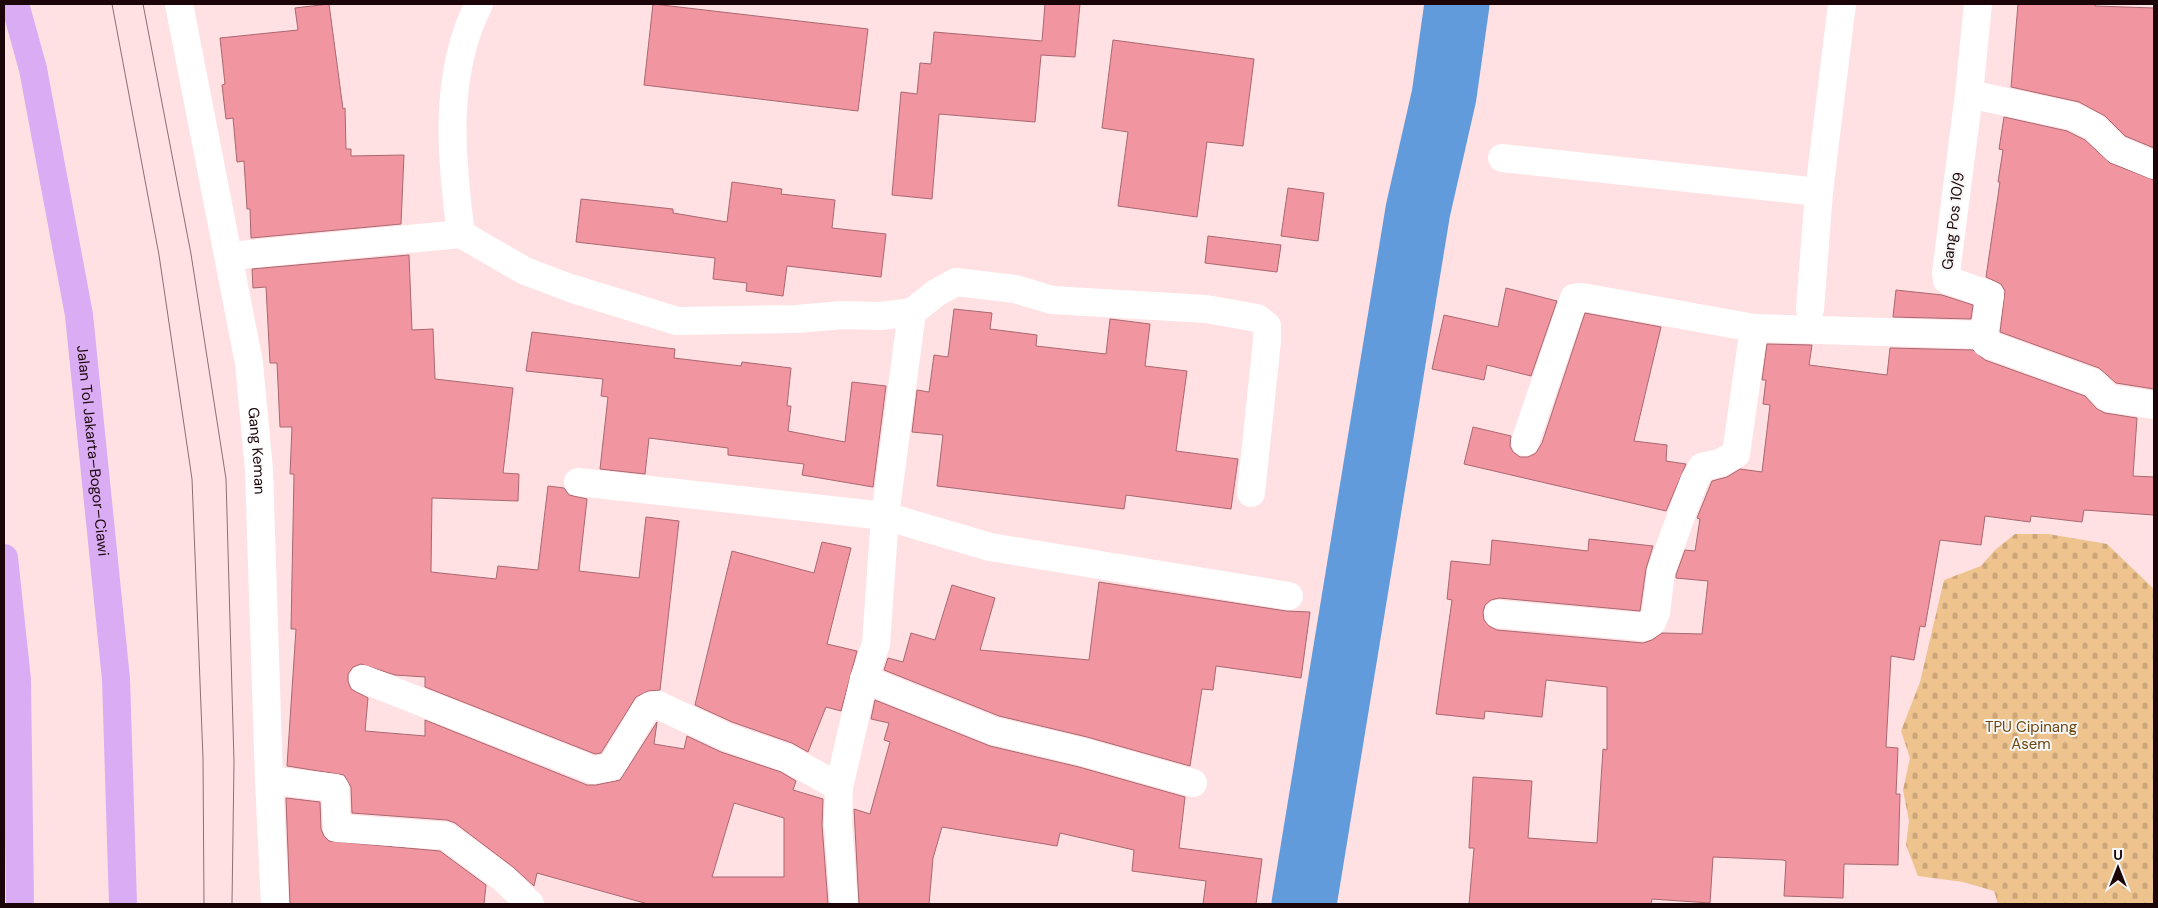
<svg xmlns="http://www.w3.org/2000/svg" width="2158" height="908" font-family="'DM Sans',sans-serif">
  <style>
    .cemetery { fill: url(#cemetery-stones) }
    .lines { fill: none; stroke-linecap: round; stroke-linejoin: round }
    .river { stroke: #629bdb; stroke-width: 65 }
    .building { fill: #f195a0; stroke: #a96870; fill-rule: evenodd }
    .minor { stroke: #fff; stroke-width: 28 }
    .motorway { stroke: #d9acf4; stroke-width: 28 }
    .tram { stroke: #8a7073; stroke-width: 1 }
    .labels { text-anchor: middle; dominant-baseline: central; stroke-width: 4; stroke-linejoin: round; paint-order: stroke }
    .street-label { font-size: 15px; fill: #1b0508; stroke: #f6f6f6 }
    .park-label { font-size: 15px; fill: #6d480f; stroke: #f6f6f6 }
  </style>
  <defs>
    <pattern id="cemetery-stones" width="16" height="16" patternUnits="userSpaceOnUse" patternTransform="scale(1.25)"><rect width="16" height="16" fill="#eec38e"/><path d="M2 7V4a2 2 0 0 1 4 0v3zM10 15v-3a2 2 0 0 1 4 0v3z" fill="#cca679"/></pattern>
  </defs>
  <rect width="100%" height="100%" fill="#ffe0e3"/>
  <polygon class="cemetery" points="2015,534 2048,534 2107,544 2154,589 2154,904 1998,904 1994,891 1963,882 1918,876 1906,845 1909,821 1903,790 1910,758 1901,731 1920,682 1944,580 1981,566 1995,550"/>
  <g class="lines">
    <polyline class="river" points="1304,904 1418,210 1444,96 1457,4"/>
  </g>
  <g class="building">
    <polygon points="329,4 343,109 345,108 346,149 351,149 351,156 404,155 401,224 251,238 250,209 247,209 244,161 237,162 233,118 226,119 222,85 225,84 220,38 298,30 295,8"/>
    <polygon points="653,4 868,29 858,111 644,85"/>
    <polygon points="1045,4 1080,4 1075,57 1041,55 1035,122 939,114 932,199 892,195 901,92 917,94 920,63 931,64 934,32 1042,41"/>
    <polygon points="2018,4 2095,4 2095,6 2154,8 2154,148 2125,136 2105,116 2079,102 2011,87"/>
    <polygon points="1113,40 1254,59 1243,146 1207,142 1197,217 1118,206 1128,132 1102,128"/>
    <polygon points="2004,117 2067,131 2085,140 2110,163 2154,180 2154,389 2116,383 2099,368 2000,332 2005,291 2001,284 1986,277 2000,182 1998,182 2003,150 1999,149"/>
    <polygon points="732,182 782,189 781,194 835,200 832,228 886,234 881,277 787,266 783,296 746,291 747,283 713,279 715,258 576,242 581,199 673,209 673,213 727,222"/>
    <polygon points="1288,188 1324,193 1318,241 1281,236"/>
    <polygon points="1208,236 1281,245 1277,272 1205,263"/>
    <path d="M 409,255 L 412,330 L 433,329 L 435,379 L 513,388 L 503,473 L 519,474 L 518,501 L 432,498 L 431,572 L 496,579 L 498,566 L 538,570 L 548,486 L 564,488 L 569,495 L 587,499 L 579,571 L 639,578 L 646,517 L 679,521 L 660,690 L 648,691 L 636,697 L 601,753 L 595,754 L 425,687 L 425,677 L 395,675 L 361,664 L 353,667 L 348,674 L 348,681 L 351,689 L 368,698 L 365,731 L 425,736 L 425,720 L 587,785 L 596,785 L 620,780 L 657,722 L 654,744 L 684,749 L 687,736 L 721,752 L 781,772 L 796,781 L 793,790 L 823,799 L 822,825 L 828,904 L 648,904 L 537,873 L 534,886 L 513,867 L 455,823 L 447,820 L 352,813 L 351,787 L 344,775 L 287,766 L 296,629 L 291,629 L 294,474 L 290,474 L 292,427 L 280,427 L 277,363 L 270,363 L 266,287 L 253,288 L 252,269 ZM 734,803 L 784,818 L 784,877 L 712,877 Z"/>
    <polygon points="1506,288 1557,301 1531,376 1487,365 1484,380 1432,369 1444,315 1498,327"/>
    <polygon points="1896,290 1942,295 1973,305 1971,319 1893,317"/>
    <polygon points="954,309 992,313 990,329 1037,335 1036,346 1106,354 1110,319 1150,324 1145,366 1187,371 1176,451 1238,459 1231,509 1126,495 1124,509 937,486 943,435 912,432 917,390 929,392 934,355 948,357"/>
    <polygon points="1585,313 1661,327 1634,441 1667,445 1666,461 1686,464 1666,511 1464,464 1473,427 1511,436 1510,446 1513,452 1520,457 1528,457 1536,453 1542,443"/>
    <polygon points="532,332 675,349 674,358 741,366 742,362 791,368 787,406 791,406 788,431 845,442 852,382 886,386 873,487 802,475 804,464 728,455 728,448 649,438 645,474 600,469 608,397 601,396 603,379 526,371"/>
    <polygon points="1767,344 1812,345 1809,365 1887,375 1890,348 1973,350 1985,360 2085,396 2097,409 2105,413 2137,418 2133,476 2154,477 2154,515 2084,510 2082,522 2031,516 2030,522 1985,516 1981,545 1940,540 1925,627 1920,626 1914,660 1891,656 1886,747 1898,748 1896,794 1900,794 1898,865 1844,864 1843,898 1784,896 1786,861 1783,860 1713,857 1710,903 1652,899 1651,904 1469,904 1474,848 1469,848 1473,777 1532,781 1528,838 1597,843 1603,749 1607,750 1607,687 1546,680 1542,717 1485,711 1484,719 1436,714 1452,600 1447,599 1451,561 1490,565 1492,540 1588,551 1589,539 1653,546 1646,569 1640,611 1499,598 1491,600 1485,605 1483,612 1484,620 1489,626 1497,630 1643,643 1652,640 1662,633 1702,634 1708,581 1676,578 1676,575 1685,550 1695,551 1700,519 1697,518 1712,481 1727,477 1740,469 1762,472 1770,405 1763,404 1766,380 1762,380"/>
    <polygon points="822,542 851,548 827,644 857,651 841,711 826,707 808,752 792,743 732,722 695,705 732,551 814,573"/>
    <polygon points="1099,582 1286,611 1310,612 1301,678 1216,666 1213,690 1202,689 1190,766 1087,737 999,716 884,670 888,658 903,662 911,633 935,640 952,585 995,598 980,650 1089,660"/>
    <polygon points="875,700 990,746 1079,767 1185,797 1179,848 1262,859 1256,904 1203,904 1206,881 1132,871 1134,850 1060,833 1057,846 942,827 933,858 929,904 859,904 854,809 870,814 890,742 884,740 889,723 871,719"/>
    <polygon points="286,798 320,802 321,829 324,836 329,841 440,851 486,885 484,904 290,904"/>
  </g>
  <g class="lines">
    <g class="minor">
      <path id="s1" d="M 179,4 L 249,363 L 259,470 L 269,780 L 275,904"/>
      <path d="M 479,4 C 443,74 451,158 461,234 L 525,271 L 570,288 L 677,321 L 796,319 L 843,315 L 881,316 L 912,312 L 936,293 L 956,282 L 1015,289 L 1052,300 L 1206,309 L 1257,318 L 1267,326 L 1267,341 L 1251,493"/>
      <polyline points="1978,4 1969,94 1946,273 1947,280 1990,295 1984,335 1986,343 1990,345 2094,383 2108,398 2154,405"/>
      <polyline points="1969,94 2072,116 2094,127 2116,149 2154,165"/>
      <polyline points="1502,158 1819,192 1810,309"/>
      <polyline points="1819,192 1842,4"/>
      <polyline points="229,256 461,234"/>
      <polyline points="1525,442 1574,298 1582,297 1754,328"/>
      <polyline points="578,482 885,516 990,547 1289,596"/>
      <polyline points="1498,614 1644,627 1652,622 1656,613 1661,571 1694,481 1702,467 1720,463 1736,454 1754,328 1984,335"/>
      <polyline points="363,679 593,770 611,767 646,709 650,706 658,705 726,737 787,758 839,787"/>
      <polyline points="864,679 994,731 1083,752 1193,783"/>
      <polyline points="269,780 335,788 337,828 446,836 504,879 530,904"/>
      <polyline points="844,904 838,824 839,787 864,679 876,644 885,516 912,312"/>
    </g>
    <g class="motorway">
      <path id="s2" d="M 15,4 L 33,69 L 79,315 L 116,679 L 123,904"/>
      <polyline points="4,558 17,680 20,904"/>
    </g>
    <g class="tram">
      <polyline points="112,4 159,255 192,479 203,758 204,904"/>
      <polyline points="143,4 191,254 226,479 234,762 232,904"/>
    </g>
  </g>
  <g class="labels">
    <g class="street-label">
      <text transform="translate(1953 221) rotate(-83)">Gang Pos 10/9</text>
      <text stroke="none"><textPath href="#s2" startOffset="454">Jalan Tol Jakarta–Bogor–Ciawi</textPath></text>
      <text stroke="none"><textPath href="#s1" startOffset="454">Gang Keman</textPath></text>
    </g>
    <g class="park-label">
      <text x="2031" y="727">TPU Cipinang<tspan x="2031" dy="17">Asem</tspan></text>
    </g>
  </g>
  <rect width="2158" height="908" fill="none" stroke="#1b0508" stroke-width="10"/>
  <g transform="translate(2118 868)" stroke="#f6f6f6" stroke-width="4" paint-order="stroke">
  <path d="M0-4L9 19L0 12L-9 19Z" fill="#1b0508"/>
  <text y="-8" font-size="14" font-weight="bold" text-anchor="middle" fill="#1b0508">U</text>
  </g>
</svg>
